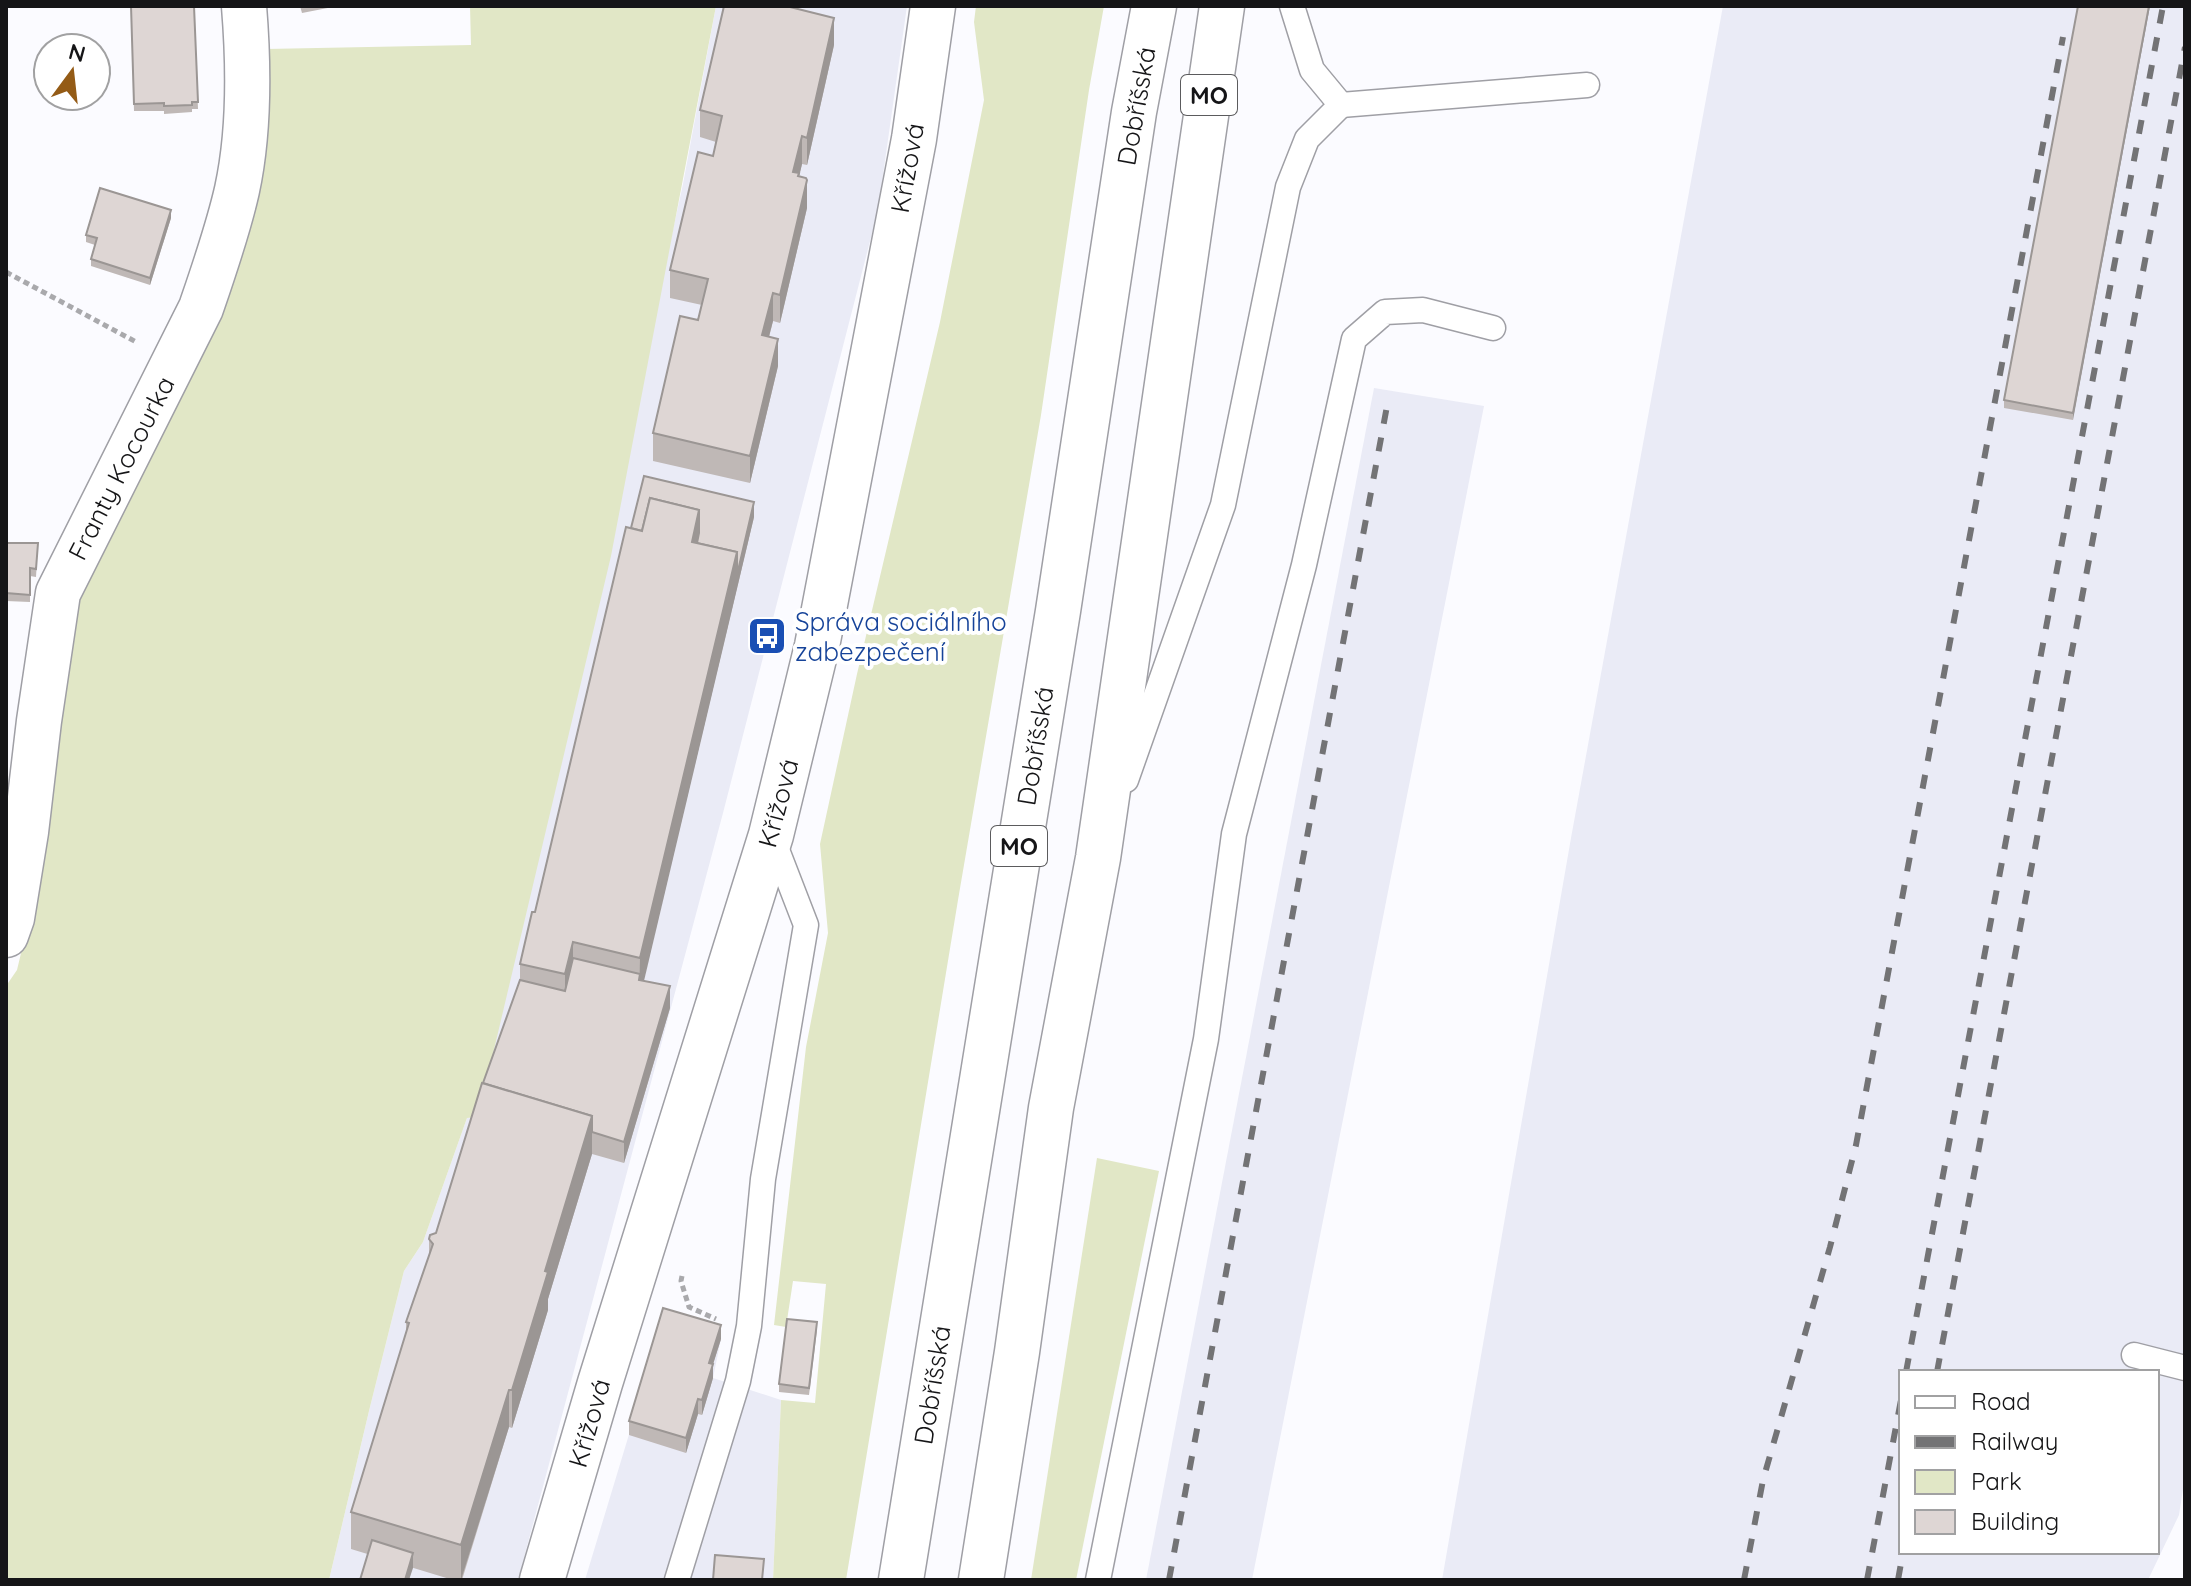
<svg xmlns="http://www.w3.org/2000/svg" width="2191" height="1586" font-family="Quicksand,sans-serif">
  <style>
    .built { fill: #eaebf6; fill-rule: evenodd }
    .green { fill: #e1e7c6 }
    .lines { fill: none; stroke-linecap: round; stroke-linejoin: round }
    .service-casing { stroke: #9f9fa5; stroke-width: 27 }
    .minor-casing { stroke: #9f9fa5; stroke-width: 47 }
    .tertiary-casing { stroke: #9f9fa5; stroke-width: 47 }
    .trunk-casing { stroke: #9f9fa5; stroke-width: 47 }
    .path { stroke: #a9a9ac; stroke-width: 5; stroke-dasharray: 6 4; stroke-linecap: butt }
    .service { stroke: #fff; stroke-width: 24 }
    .minor { stroke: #fff; stroke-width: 44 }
    .tertiary { stroke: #fff; stroke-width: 44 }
    .trunk { stroke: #fff; stroke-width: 44 }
    .rail { stroke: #737375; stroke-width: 6; stroke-dasharray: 14 14; stroke-linecap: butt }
    .wall { fill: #bfb8b6 }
    .shaded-wall { fill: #9b9694 }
    .building { fill: #ded6d4; stroke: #9b9694; stroke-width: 2 }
    .labels { text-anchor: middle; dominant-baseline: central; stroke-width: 8; stroke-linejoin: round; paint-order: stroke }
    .shield { fill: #fff; stroke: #5b5b5d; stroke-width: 2 }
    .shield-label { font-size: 24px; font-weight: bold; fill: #151517 }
    .street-label { font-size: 26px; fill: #151517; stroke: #fff }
    .transit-label { font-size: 26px; fill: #164399; stroke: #fff; text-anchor: start }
  </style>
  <rect width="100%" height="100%" fill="#fbfbff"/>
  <g class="built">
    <polygon points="716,6 907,6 878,210 723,813 518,1580 329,1580 369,1411 404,1271 423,1242 467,1118 478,1117 683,184"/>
    <path d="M 1723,6 L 2185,6 L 2185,1476 L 2179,1515 L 2148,1580 L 1442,1580 L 1571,838 ZM 1901,1372 L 2157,1372 L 2157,1552 L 1901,1552 Z"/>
    <polygon points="1374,388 1484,406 1252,1580 1146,1580"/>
    <polygon points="663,1322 721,1339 713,1378 781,1400 773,1580 585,1580"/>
  </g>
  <g class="green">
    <polygon points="470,6 716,6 611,556 478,1117 467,1118 423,1242 404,1271 369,1411 329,1580 6,1580 6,986 17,970 34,899 80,592 137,479 266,49 471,45"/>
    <polygon points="976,6 1104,6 1089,90 1041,415 958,900 846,1580 773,1580 781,1400 815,1403 826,1284 793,1281 786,1327 774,1325 806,1047 828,933 820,844 857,674 940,322 984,100 974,22"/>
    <polygon points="1097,1158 1159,1171 1076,1580 1031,1580"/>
  </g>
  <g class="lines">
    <defs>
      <g id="service">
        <polyline points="1341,105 1587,85"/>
        <polyline points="1126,780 1223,505 1288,187 1307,139 1341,105 1312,70 1292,6"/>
        <polyline points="2134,1355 2185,1368"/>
        <polyline points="677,1580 738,1381 749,1326 763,1179 806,925 772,837"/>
        <polyline points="1098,1580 1206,1039 1234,834 1304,565 1354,339 1385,312 1423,310 1493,328"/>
      </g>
      <path id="minor" d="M 6,935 L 12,918 L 26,832 L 39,721 L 58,593 L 201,308 C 214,270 228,230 237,190 C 250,130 249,67 244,6"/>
      <polyline id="tertiary" points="542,1580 600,1383 771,835 817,646 914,139 933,6"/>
      <g id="trunk">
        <polyline points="901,1580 1058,611 1134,112 1154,6"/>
        <polyline points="981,1580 1017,1352 1051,1108 1098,858 1222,6"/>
      </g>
    </defs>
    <use href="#service" class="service-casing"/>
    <use href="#minor" class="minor-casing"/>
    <use href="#tertiary" class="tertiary-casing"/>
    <use href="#trunk" class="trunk-casing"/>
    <g class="path">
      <polyline points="6,272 138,343"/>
      <polyline points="682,1276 681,1281 689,1307 716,1319"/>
    </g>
    <use href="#service" class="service"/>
    <use href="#minor" class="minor"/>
    <use href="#tertiary" class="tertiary"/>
    <use href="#trunk" class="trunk"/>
    <g class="rail">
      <polyline points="1906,1372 2163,6"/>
      <polyline points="1937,1372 2185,47"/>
      <polyline points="1169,1580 1387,406"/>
      <polyline points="1744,1580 1763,1480 1830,1247 1856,1145 2063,37"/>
      <polyline points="1867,1580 1901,1400"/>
      <polyline points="1898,1580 1903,1552"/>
    </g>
  </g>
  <g class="wall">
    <polygon points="131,6 194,6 198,109 192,109 192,112 164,114 164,111 134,111"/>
    <polygon points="300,6 338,6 302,13"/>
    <polygon points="2078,6 2073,420 2004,408 2004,400"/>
    <polygon points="834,45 807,165 802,164 799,176 807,208 780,323 773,321 769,337 778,366 750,483 653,461 653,433 698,320 702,305 670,298 670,270 713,156 716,142 700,137 700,110"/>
    <polygon points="171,218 150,285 91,266 91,259 95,245 86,242 86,235"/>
    <polygon points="754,517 643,981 670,1008 624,1163 592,1154 548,1299 548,1310 512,1428 509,1427 462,1580 453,1580 351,1549 351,1512 406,1332 406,1322 429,1256 429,1239 436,1233 483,1083 520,980 520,964 535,912 631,528"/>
    <polygon points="6,543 38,543 36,577 30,576 30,602 6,601"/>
    <polygon points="817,1330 809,1395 779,1392 779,1384"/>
    <polygon points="721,1339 713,1364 713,1378 702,1415 698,1414 686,1453 629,1435 629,1421"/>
  </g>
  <g class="shaded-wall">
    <polygon points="2149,6 2150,6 2073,420 2073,413"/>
    <polygon points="834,18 834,45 807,165 807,138"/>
    <polygon points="802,136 802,164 799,177 793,172"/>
    <polygon points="807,180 807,208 780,323 780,295"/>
    <polygon points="171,210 171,218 150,285 150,278"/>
    <polygon points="773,293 773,321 762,363 762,335"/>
    <polygon points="778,339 778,366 750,483 750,456"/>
    <polygon points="754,502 754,517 639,1002 640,958 737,552"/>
    <polygon points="699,510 699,548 692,542"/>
    <polygon points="573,942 573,980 565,1012 565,974"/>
    <polygon points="670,986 670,1008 624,1163 624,1142"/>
    <polygon points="592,1116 592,1154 548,1299 548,1310 512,1428 512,1390 545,1271"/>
    <polygon points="721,1325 721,1339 709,1377 709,1363"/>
    <polygon points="713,1364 713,1378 702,1415 702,1400"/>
    <polygon points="509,1390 509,1427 461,1580 461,1545"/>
    <polygon points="698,1399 698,1414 686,1453 686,1438"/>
    <polygon points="413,1553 413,1568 409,1580 405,1580"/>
  </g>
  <g class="building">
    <polygon points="131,6 194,6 198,102 192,102 192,105 164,106 164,103 134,104"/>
    <polygon points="724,6 786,6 834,18 807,138 802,136 793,172 799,173 798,176 806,178 807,180 780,295 773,293 762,335 778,339 750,456 653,433 680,316 698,320 708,279 670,270 698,152 713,156 722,116 700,110"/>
    <polygon points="2078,6 2149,6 2073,413 2004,400"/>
    <polygon points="100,188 171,210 150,278 91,259 97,238 86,235"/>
    <polygon points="644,476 754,502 737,575 737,552 697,543 699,533 699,510 650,498 642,531 631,528"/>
    <polygon points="650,498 699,510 692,542 737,552 640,958 573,942 565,974 520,964 532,912 535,912 626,527 642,531"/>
    <polygon points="6,543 38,543 36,569 30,568 30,595 6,593"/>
    <polygon points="573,958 640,974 639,980 670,986 624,1142 592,1132 592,1116 483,1083 520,980 565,991"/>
    <polygon points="482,1083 592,1116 545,1271 548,1272 512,1390 509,1390 461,1545 351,1512 409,1323 406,1322 433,1244 429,1239 430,1235 436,1233"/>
    <polygon points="663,1308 721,1325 709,1363 713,1364 702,1400 698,1399 686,1438 629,1421"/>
    <polygon points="787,1319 817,1322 809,1388 779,1384"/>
    <polygon points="372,1540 413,1553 405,1580 360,1580"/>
    <polygon points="715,1555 764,1559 762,1580 713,1580"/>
  </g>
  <defs>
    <symbol id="bus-square" viewBox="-11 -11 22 22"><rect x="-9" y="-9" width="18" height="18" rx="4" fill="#1a4fb4" stroke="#fff"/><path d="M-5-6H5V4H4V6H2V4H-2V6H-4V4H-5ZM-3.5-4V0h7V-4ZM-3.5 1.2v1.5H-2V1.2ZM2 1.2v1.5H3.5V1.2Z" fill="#fff"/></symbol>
  </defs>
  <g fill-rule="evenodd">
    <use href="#bus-square" x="745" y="614" width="44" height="44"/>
  </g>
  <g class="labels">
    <g class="shield">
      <rect x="1181" y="75" width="56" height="40" rx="6"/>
      <rect x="991" y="826" width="56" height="40" rx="6"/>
    </g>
    <g class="shield-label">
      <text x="1209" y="95">MO</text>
      <text x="1019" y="846">MO</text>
    </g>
    <g class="street-label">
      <text transform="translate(1136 106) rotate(-80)">Dobříšská</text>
      <text transform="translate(907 168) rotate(-80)">Křížová</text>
      <text transform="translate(121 468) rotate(-63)">Franty Kocourka</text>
      <text transform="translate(1035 746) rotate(-81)">Dobříšská</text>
      <text transform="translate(778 803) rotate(-75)">Křížová</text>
      <text transform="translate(932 1385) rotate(-81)">Dobříšská</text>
      <text transform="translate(589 1423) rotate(-74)">Křížová</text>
    </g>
    <g class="transit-label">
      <text x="795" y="621">Správa sociálního<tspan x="795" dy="30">zabezpečení</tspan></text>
    </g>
  </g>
  <rect width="2191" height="1586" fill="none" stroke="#151517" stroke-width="16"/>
  <rect x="1899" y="1370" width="260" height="184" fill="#ffffff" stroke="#a1a1a2" stroke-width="2"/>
  <rect x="1915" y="1396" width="40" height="12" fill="#ffffff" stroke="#a1a1a2" stroke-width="2"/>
  <text x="1971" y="1410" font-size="24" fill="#151517">Road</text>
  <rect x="1915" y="1436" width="40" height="12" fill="#737375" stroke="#a1a1a2" stroke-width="2"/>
  <text x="1971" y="1450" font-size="24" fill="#151517">Railway</text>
  <rect x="1915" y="1470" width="40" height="24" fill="#e1e7c6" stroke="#a1a1a2" stroke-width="2"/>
  <text x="1971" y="1490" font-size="24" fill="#151517">Park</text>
  <rect x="1915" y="1510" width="40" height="24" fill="#ded6d4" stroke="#a1a1a2" stroke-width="2"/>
  <text x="1971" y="1530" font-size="24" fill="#151517">Building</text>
  <g transform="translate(72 72) rotate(15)"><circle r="38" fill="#ffffff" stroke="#a1a1a2" stroke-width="2"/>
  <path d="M0-6L14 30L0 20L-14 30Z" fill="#945b16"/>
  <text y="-12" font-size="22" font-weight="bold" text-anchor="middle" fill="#151517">N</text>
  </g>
</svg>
